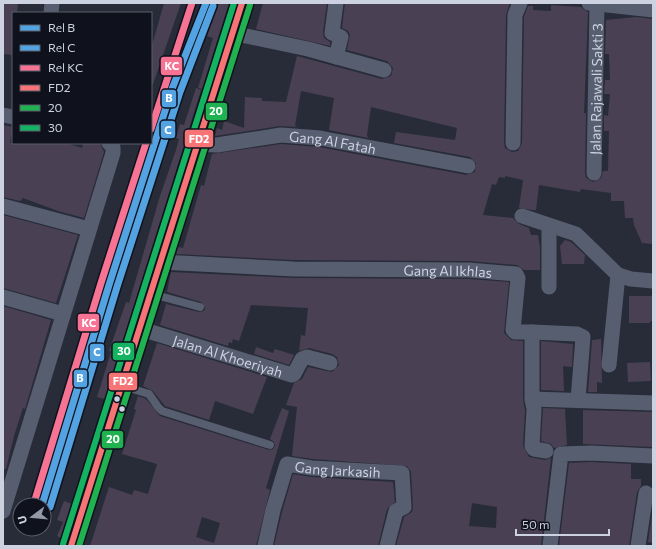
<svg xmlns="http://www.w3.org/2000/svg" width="656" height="549" font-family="Commissioner,sans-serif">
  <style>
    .building { fill: #494153; fill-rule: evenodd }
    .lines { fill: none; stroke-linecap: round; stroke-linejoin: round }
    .lane { stroke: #575e6f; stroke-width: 8 }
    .street { stroke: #575e6f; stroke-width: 15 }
    .secondary { stroke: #5a6276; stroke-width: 21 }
    .bus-1-casing { stroke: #0f121c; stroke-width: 9 }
    .bus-2-casing { stroke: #0f121c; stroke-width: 9 }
    .bus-3-casing { stroke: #0f121c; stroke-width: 9 }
    .bus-1 { stroke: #f67376; stroke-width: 6 }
    .bus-2 { stroke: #20b251; stroke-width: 6 }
    .bus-3 { stroke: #13b361; stroke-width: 6 }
    .rail-1-casing { stroke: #0f121c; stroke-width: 10 }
    .rail-2-casing { stroke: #0f121c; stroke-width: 10 }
    .rail-3-casing { stroke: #0f121c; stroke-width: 10 }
    .rail-1 { stroke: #53a2e1; stroke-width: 7 }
    .rail-2 { stroke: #53a2e1; stroke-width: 7 }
    .rail-3 { stroke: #f67393; stroke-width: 7 }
    .bus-dot { fill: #cdd2e1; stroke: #0f121c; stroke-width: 1.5 }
    .labels { text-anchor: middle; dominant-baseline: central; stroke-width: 3; stroke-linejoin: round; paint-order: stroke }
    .street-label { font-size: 14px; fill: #cdd2e1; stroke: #0f121c }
    .line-badge { stroke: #0f121c; stroke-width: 1.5 }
    .badge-label { font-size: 11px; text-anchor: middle; font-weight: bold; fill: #fff }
  </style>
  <rect width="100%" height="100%" fill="#282c39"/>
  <g class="building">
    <polygon points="3,3 18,3 17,13 13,13 13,55 3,54"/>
    <polygon points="164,3 181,3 153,84 151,84 151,49"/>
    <polygon points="219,3 229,3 202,89 198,88 213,38 207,36"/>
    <polygon points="263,3 327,3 323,32 324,38 330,42 330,46 256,29"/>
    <polygon points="345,3 510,3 506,15 504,143 505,148 512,152 518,151 522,143 524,17 528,6 533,6 533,10 551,11 551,5 581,7 588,12 584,113 586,113 585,173 586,178 593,182 601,178 603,171 608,171 609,131 604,131 604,115 608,116 610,94 604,94 605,80 610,80 609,54 605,54 606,20 636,17 653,19 653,244 642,243 634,225 633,218 625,218 624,201 611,201 611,193 581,189 580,192 539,185 536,210 532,210 519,208 523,180 505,176 505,178 499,177 496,185 492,184 483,215 513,218 519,224 529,228 531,235 538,235 540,248 540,270 524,270 517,265 469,261 294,260 176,254 178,247 183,248 201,185 204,186 212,154 281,144 319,147 466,175 475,172 476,163 470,157 394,143 396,132 455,140 457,128 371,107 367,135 368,138 329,130 334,98 301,91 295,126 298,127 280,126 215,136 217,128 222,130 224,121 244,128 245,97 262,98 262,101 286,102 297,56 382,79 391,76 393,68 387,61 347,50 350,35 348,31 342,28"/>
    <polygon points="196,88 201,90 105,399 97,397 111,352 109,351 126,302 129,303 160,196 176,150 179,139 176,138 180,124 184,125"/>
    <polygon points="3,125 13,127 10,143 66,143 82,148 83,143 100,143 104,152 84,218 58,211 23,198 20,201 3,197"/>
    <polygon points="3,215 78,235 56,303 3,288"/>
    <polygon points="565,240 571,242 585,255 584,264 562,264 560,246"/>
    <path d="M 171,272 L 294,278 L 469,279 L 509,282 L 504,333 L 511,340 L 523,341 L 523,399 L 525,410 L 523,446 L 529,457 L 545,460 L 551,458 L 541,546 L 396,546 L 404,517 L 412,512 L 413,507 L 411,472 L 407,466 L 313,459 L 292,456 L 297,407 L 286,405 L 294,383 L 302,379 L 308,367 L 332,372 L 339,365 L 337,357 L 332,354 L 309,348 L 299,351 L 301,335 L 305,336 L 308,308 L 251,305 L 239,341 L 233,339 L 232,343 L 229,342 L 228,346 L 160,325 L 166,304 L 199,312 L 204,311 L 205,308 L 201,302 L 167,292 ZM 472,503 L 497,507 L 496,528 L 469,526 Z"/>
    <polygon points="629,296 653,296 653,321 650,321 650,323 629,323"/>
    <polygon points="3,306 51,320 25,409 23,408 14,436 6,469 3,469"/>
    <polygon points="601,339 602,383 597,382 597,392 588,392 592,340"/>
    <polygon points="541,341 573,344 572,367 563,366 564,391 541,390"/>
    <polygon points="157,343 267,377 253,414 215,401 209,420 165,406 153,391 143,386"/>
    <polygon points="256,347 273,353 275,349 294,355 289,365 254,354"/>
    <polygon points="650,362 651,381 628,382 627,363"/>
    <path d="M 138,396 L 146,399 L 160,416 L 269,450 L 273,449 L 275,446 L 274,442 L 270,439 L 282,408 L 289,411 L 266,488 L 270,490 L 256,546 L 90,546 L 109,487 L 132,495 L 134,490 L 148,494 L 157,464 L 122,454 L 136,410 L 134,409 ZM 202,517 L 220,523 L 214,543 L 196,537 Z"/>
    <polygon points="543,408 565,409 567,445 554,448 551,444 541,441"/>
    <polygon points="583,410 653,412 653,447 583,444"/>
    <polygon points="591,462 631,464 631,479 641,479 641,486 637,492 629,546 559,546 569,463"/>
    <polygon points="293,474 312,477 393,482 395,502 387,509 378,546 274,546 282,512"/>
    <polygon points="64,501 72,504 61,538 57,536 63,522 57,520"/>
    <polygon points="653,507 653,543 648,542"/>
  </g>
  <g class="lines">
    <g class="lane">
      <polyline points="152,294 200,307"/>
      <polyline points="123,386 149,394 158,407 162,411 270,445"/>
    </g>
    <g class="street">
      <polyline points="336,3 332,33 341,37 336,57"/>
      <polyline points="589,3 653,10"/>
      <polyline points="51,13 52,3"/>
      <polyline points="232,33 308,49 384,70"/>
      <polyline points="3,115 13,117"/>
      <polyline points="513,143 515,15 520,3"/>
      <path id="s1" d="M 196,144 L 217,145 L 281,135 L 320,138 L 468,166"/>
      <path id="s2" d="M 594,173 L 597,4"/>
      <polyline points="3,206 89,229"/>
      <polyline points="522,216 576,234 618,275 631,279 653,281"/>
      <polyline points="549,226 549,287"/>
      <path id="s3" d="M 161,262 L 294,269 L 469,270 L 516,274 L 518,278 L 513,330 L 515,332 L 532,332 L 532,399 L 653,403"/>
      <polyline points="3,297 63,314"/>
      <path id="s4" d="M 141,329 L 292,375 L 294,374 L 302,359 L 307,357 L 330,363"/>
      <polyline points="532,332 577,334 583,337 578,400"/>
      <polyline points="609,365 618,275"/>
      <polyline points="532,399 534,409 532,446 534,449 546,451"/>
      <polyline points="3,511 113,153 113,147 109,143"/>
      <path id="s5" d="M 265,546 L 273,510 L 287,464 L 312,468 L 402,473 L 404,507 L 396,511 L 387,546"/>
      <polyline points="550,546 561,454 591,453 653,456"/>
      <polyline points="638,546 646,493"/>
    </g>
    <path class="secondary" d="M 71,546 C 130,366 183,183 242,3"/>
    <defs>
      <polyline id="bus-1" points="71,546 242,3"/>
      <polyline id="bus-2" points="79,546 250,5"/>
      <polyline id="bus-3" points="63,544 234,3"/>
    </defs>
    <use href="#bus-1" class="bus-1-casing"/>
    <use href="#bus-2" class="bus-2-casing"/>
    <use href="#bus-3" class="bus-3-casing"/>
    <use href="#bus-1" class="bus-1"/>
    <use href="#bus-2" class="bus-2"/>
    <use href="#bus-3" class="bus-3"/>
    <defs>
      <polyline id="rail-1" points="42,505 109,285 172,89 206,3"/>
      <polyline id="rail-2" points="50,507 117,287 180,92 213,6"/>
      <g id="rail-3">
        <polyline points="151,129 192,3"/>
        <polyline points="34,503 101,283 146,143"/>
      </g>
    </defs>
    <use href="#rail-1" class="rail-1-casing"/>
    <use href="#rail-2" class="rail-2-casing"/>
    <use href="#rail-3" class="rail-3-casing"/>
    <use href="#rail-1" class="rail-1"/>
    <use href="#rail-2" class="rail-2"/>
    <use href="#rail-3" class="rail-3"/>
  </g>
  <g class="bus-dot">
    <circle cx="117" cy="399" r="3.5"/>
    <circle cx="122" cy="409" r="3.5"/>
  </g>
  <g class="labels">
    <g class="street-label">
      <text stroke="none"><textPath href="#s2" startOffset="84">Jalan Rajawali Sakti 3</textPath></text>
      <text stroke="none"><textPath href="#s1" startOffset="138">Gang Al Fatah</textPath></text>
      <text stroke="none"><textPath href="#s3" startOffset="287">Gang Al Ikhlas</textPath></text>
      <text stroke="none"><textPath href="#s4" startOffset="91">Jalan Al Khoeriyah</textPath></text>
      <text stroke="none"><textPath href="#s5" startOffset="136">Gang Jarkasih</textPath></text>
    </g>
  </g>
  <g class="line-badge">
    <rect x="160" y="56" width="23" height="20" rx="4" fill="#f67393"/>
    <rect x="161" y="89" width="16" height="19" rx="4" fill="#53a2e1"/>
    <rect x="205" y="102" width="23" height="19" rx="4" fill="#20b251"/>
    <rect x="160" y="120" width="16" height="19" rx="4" fill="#53a2e1"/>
    <rect x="184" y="129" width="30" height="19" rx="4" fill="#f67376"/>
    <rect x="77" y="313" width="23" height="19" rx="4" fill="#f67393"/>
    <rect x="112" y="342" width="23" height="19" rx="4" fill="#13b361"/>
    <rect x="89" y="343" width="16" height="19" rx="4" fill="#53a2e1"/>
    <rect x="73" y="369" width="15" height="19" rx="4" fill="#53a2e1"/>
    <rect x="108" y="372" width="30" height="19" rx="4" fill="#f67376"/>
    <rect x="101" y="430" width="23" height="19" rx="4" fill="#20b251"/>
  </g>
  <g class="badge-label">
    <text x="172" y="70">KC</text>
    <text x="169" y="102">B</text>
    <text x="216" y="115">20</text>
    <text x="168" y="134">C</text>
    <text x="199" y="143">FD2</text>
    <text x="89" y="327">KC</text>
    <text x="124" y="355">30</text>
    <text x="97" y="356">C</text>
    <text x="80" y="382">B</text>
    <text x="123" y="385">FD2</text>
    <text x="113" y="443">20</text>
  </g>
  <rect width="656" height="549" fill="none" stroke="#cdd2e1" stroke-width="8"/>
  <rect x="12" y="12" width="140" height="132" fill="#0f121c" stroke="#5b5f6b"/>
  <rect x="20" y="25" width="20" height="6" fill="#53a2e1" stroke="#5b5f6b"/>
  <text x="48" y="32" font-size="12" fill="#cdd2e1">Rel B</text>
  <rect x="20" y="45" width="20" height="6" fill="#53a2e1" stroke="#5b5f6b"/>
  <text x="48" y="52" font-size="12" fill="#cdd2e1">Rel C</text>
  <rect x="20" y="65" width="20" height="6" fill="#f67393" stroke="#5b5f6b"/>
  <text x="48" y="72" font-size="12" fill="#cdd2e1">Rel KC</text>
  <rect x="20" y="85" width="20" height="6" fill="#f67376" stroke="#5b5f6b"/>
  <text x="48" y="92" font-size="12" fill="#cdd2e1">FD2</text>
  <rect x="20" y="105" width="20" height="6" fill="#20b251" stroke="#5b5f6b"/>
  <text x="48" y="112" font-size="12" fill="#cdd2e1">20</text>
  <rect x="20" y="125" width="20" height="6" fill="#13b361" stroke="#5b5f6b"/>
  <text x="48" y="132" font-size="12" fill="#cdd2e1">30</text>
  <g transform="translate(32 517) rotate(254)"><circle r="19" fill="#0f121c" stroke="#5b5f6b"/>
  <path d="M0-3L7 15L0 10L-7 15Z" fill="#9398a6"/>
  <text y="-6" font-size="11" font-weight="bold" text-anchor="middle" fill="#cdd2e1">U</text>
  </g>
  <path d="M516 529v6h93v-6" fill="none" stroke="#cdd2e1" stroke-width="2"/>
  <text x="522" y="529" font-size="12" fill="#cdd2e1" stroke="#0f121c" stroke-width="3" paint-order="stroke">50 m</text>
</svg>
